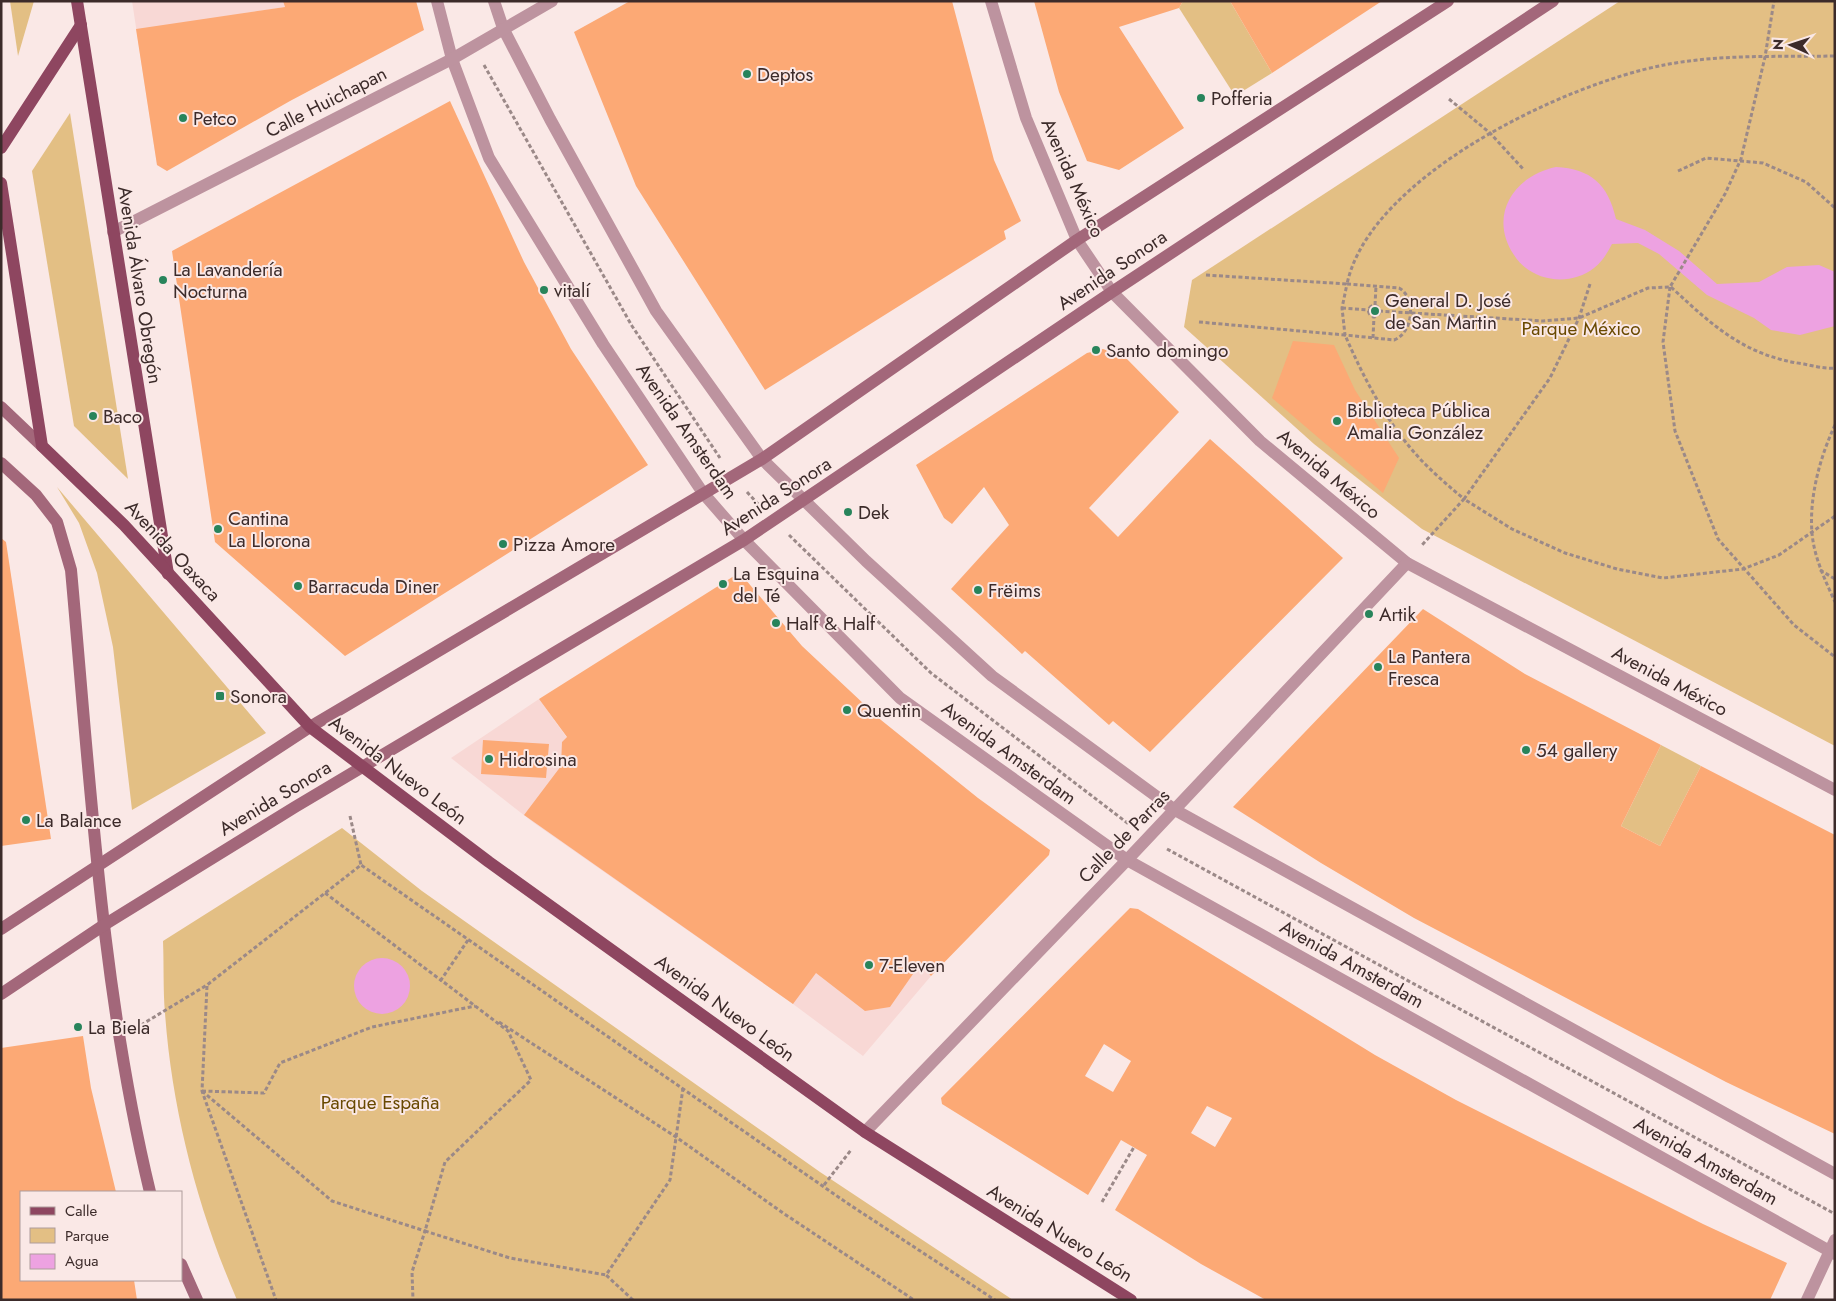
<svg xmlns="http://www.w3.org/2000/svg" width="1836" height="1301" font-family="Jost,sans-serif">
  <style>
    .built { fill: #f8d8d5 }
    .green { fill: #e3bf84 }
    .water { fill: #eda2e1 }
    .building { fill: #fca975; fill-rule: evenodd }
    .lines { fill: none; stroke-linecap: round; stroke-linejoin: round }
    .path { stroke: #9b8988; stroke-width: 3; stroke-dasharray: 4 2.5; stroke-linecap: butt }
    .minor { stroke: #bd939f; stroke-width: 12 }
    .secondary { stroke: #a3677a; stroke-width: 12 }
    .primary { stroke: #8e4660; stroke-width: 12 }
    .poi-dot { fill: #28845b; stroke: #fae8e6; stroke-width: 2 }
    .labels { text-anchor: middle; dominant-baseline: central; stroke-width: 4; stroke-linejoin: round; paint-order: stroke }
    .poi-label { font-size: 19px; fill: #3c2b2a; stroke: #fae8e6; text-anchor: start }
    .street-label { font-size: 19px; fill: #3c2b2a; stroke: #fae8e6 }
    .park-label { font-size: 19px; fill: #694900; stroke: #fae8e6 }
  </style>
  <rect width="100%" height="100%" fill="#fae8e6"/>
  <g class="built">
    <polygon points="132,1 283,1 285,7 245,13 262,49 167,171 157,165"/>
    <polygon points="539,699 583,760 832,874 931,976 863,1056 793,1004 534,823 451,758"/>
  </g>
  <g class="green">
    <polygon points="10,1 34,1 18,56"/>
    <polygon points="1183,1 1230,1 1272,73 1235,96 1179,8"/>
    <polygon points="1620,1 1835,1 1835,746 1422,529 1314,444 1184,327 1192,280"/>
    <polygon points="70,113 128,479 74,426 32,171"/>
    <polygon points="57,487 266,733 132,810 113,647 97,573 79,523"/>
    <polygon points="1661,745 1701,766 1660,846 1621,826"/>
    <path d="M 342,828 L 422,891 L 820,1172 L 1013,1300 L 237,1300 C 198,1210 172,1111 165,1013 C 163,990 164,965 163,941 Z"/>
  </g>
  <g class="water">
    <path d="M 1556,167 C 1591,169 1608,184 1616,219 L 1645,230 L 1679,251 L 1717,284 L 1759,282 L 1787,267 L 1819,265 L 1835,272 L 1835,326 L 1800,335 L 1771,330 L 1754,318 L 1707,295 L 1659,254 L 1638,243 L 1612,244 C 1607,253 1603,261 1594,268 C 1570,287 1531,282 1514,255 C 1488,216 1513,176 1556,167 Z"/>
    <circle cx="382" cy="986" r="28"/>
  </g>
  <g class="building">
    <polygon points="283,1 416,1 424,30 290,101 167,171 157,165 136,29 285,7"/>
    <polygon points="630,1 952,1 994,160 1021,221 1004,231 1006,239 765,390 636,186 574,32"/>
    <polygon points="1034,1 1183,1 1179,8 1119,27 1184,128 1119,170 1087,161 1059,92"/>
    <polygon points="1230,1 1382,1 1272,73"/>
    <polygon points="450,101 524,262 571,349 648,465 345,656 215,542 172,251"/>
    <polygon points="1293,341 1334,345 1355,390 1399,458 1383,493 1272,398"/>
    <polygon points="1103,349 1125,357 1179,412 1089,508 1118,537 1210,439 1343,558 1150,752 1113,721 1109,725 1025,651 1022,654 951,589 1009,525 984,487 952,524 944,518 916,465 1087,353"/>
    <polygon points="1,538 6,542 51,839 1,846"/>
    <polygon points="734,576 745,579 802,646 881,720 978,798 1050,850 1049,855 931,976 920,964 890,1007 865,1011 816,973 793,1004 524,815 561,766 562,742 567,737 539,699"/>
    <polygon points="1423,609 1525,674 1661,745 1621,826 1660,846 1701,766 1835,835 1835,1134 1726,1082 1414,918 1321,863 1233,807"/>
    <polygon points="483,740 549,744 546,778 481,774"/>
    <path d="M 1130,908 L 1138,909 L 1375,1055 L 1456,1100 L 1703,1224 L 1787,1263 L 1770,1300 L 1266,1300 L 1201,1264 L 1115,1210 L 1147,1155 L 1121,1140 L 1088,1195 L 942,1104 L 941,1098 ZM 1104,1044 L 1131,1061 L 1113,1092 L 1085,1076 ZM 1207,1106 L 1232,1118 L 1215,1147 L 1191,1133 Z"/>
    <polygon points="83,1036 91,1088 116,1192 21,1192 21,1280 134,1280 137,1300 1,1300 1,1048"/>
  </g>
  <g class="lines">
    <g class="path">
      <polyline points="484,65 632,326 720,458"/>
      <polyline points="1449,99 1490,133 1524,170"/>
      <polyline points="1678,171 1706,158 1763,163 1806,182 1835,208"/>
      <path d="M 1206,275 L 1347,284 C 1370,176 1565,84 1664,65 C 1720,54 1778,57 1835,56"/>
      <path d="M 1347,284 L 1399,288 C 1417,298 1413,333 1394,340 L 1345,335 L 1342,308 Z"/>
      <polyline points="1590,284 1579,318 1550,378 1464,499 1512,529 1565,553 1617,569 1663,578 1743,569 1779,555 1835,516"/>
      <polyline points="1670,287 1663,342 1675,431 1718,539 1794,625 1835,657"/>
      <path d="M 1671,287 C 1713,326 1745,356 1804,364 C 1814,366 1825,369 1835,368"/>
      <polyline points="1375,305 1376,286"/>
      <circle cx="1374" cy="311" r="5.5"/>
      <polyline points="1342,308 1369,310"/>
      <polyline points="1379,311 1543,321 1579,318 1648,288 1670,287 1725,194 1741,159 1765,57 1774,1"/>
      <path d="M 1199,322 L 1345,335 C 1365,381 1390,429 1426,465 C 1438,477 1451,488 1464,499 L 1422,545"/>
      <polyline points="1373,338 1374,316"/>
      <path d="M 1835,425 C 1820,457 1809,497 1812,533 C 1814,557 1825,580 1835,602"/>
      <polyline points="747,492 758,504"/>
      <polyline points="789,535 931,673 1130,825"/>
      <polyline points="1820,570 1835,579"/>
      <polyline points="350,816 361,865"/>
      <polyline points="1167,849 1835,1214"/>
      <polyline points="325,893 442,981"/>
      <polyline points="468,940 441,980 508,1031 531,1080 445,1162 425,1231 510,1258 606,1275"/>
      <polyline points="207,986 202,1091 276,1300"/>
      <polyline points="499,1022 676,1137 783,1213 914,1300"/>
      <polyline points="141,1025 207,985 361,865 847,1203 995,1300"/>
      <polyline points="202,1091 264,1093 280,1063 372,1027 475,1006"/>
      <polyline points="202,1091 332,1201 425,1231 412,1272 413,1300"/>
      <polyline points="824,1185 851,1150"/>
      <polyline points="1102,1202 1134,1147"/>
      <polyline points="633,1300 606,1275 670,1180 683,1088"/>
    </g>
    <g class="minor">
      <polyline points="437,1 452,59 489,158 603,344 703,493 744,540 900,698 1127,860 1835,1254"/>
      <polyline points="494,1 503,28 550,119 656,311 762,459 866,561 992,676 1175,810 1835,1174"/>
      <polyline points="991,1 1026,118 1077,240 1112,292 1260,441 1407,563 1835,790"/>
      <polyline points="113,232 452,59 552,1"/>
      <polyline points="865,1132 1127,860 1407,563"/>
      <polyline points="1807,1300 1835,1240"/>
    </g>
    <g class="secondary">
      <polyline points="1,407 42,446"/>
      <path d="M 1,463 L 36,495 L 57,522 L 71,570 C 90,778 101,989 150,1192"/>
      <polyline points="1,929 310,727 762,459 1077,240 1448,1"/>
      <polyline points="1,994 104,925 295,807 744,540 1112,292 1553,1"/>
      <polyline points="181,1264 197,1300"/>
    </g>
    <g class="primary">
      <polyline points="77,1 168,574"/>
      <polyline points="1,148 81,25"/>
      <polyline points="1,183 42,446 124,525 310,727 489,862 865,1132 1131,1300"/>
    </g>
  </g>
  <g class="poi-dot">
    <circle cx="747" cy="74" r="5"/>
    <circle cx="1201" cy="98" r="5"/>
    <circle cx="183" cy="118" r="5"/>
    <circle cx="163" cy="280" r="5"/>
    <circle cx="544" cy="290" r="5"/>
    <circle cx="1375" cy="311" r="5"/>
    <circle cx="1096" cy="350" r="5"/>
    <circle cx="93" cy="416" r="5"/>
    <circle cx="1337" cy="421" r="5"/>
    <circle cx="848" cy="512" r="5"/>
    <circle cx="218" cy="529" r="5"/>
    <circle cx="503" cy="544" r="5"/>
    <circle cx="723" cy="584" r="5"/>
    <circle cx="298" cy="586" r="5"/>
    <circle cx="978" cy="590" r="5"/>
    <circle cx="1369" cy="614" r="5"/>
    <circle cx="776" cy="623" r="5"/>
    <circle cx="1378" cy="667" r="5"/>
    <rect x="215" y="691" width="10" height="10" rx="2.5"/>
    <circle cx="847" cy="710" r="5"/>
    <circle cx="1526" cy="750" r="5"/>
    <circle cx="489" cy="759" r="5"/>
    <circle cx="26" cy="820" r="5"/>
    <circle cx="869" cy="965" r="5"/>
    <circle cx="78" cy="1027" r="5"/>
  </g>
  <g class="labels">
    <g class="poi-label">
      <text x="757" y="74">Deptos</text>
      <text x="1211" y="98">Pofferia</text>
      <text x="193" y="118">Petco</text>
      <text x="173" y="269">La Lavandería<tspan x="173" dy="22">Nocturna</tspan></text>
      <text x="554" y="290">vitalí</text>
      <text x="1385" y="300">General D. José<tspan x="1385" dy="22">de San Martin</tspan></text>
      <text x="1106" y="350">Santo domingo</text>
      <text x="1347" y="410">Biblioteca Pública<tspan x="1347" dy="22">Amalia González</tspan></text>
      <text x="103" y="416">Baco</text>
      <text x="858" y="512">Dek</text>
      <text x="228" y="518">Cantina<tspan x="228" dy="22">La Llorona</tspan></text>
      <text x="513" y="544">Pizza Amore</text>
      <text x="733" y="573">La Esquina<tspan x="733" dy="22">del Té</tspan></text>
      <text x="308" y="586">Barracuda Diner</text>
      <text x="988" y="590">Frëims</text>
      <text x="1379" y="614">Artik</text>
      <text x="786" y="623">Half &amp; Half</text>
      <text x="1388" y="656">La Pantera<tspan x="1388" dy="22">Fresca</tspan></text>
      <text x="230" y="696">Sonora</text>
      <text x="857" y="710">Quentin</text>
      <text x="1536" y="750">54 gallery</text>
      <text x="499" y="759">Hidrosina</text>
      <text x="36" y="820">La Balance</text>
      <text x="879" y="965">7-Eleven</text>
      <text x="88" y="1027">La Biela</text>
    </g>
    <g class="street-label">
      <text transform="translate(326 102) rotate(-27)">Calle Huichapan</text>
      <text transform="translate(1073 178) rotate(66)">Avenida México</text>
      <text transform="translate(1112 270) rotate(-34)">Avenida Sonora</text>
      <text transform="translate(140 285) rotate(81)">Avenida Álvaro Obregón</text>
      <text transform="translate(687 431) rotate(55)">Avenida Amsterdam</text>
      <text transform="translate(1329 474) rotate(40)">Avenida México</text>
      <text transform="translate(776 496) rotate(-33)">Avenida Sonora</text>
      <text transform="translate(173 551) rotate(47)">Avenida Oaxaca</text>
      <text transform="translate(1670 681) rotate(28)">Avenida México</text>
      <text transform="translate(1009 753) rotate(36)">Avenida Amsterdam</text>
      <text transform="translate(398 770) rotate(37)">Avenida Nuevo León</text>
      <text transform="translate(275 798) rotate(-31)">Avenida Sonora</text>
      <text transform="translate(1124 836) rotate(-46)">Calle de Parras</text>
      <text transform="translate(1352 964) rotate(29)">Avenida Amsterdam</text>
      <text transform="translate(725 1008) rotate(36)">Avenida Nuevo León</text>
      <text transform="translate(1706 1161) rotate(29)">Avenida Amsterdam</text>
      <text transform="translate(1060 1233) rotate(32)">Avenida Nuevo León</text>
    </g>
    <g class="park-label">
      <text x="1581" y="328">Parque México</text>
      <text x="380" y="1102">Parque España</text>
    </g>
  </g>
  <rect width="1836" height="1301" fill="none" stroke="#3c2b2a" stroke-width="5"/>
  <rect x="20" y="1191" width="162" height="90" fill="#fae8e6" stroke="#ae9c9b"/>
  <rect x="30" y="1207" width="25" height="8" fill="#8e4660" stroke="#ae9c9b"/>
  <text x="65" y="1216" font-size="15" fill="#3c2b2a">Calle</text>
  <rect x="30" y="1228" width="25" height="15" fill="#e3bf84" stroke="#ae9c9b"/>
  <text x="65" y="1241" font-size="15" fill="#3c2b2a">Parque</text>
  <rect x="30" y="1254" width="25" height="15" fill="#eda2e1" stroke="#ae9c9b"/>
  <text x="65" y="1266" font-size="15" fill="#3c2b2a">Agua</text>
  <g transform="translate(1791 45) rotate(273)" stroke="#fae8e6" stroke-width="4" paint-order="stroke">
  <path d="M0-4L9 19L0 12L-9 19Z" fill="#3c2b2a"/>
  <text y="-8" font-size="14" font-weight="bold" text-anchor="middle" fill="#3c2b2a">N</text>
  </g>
</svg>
